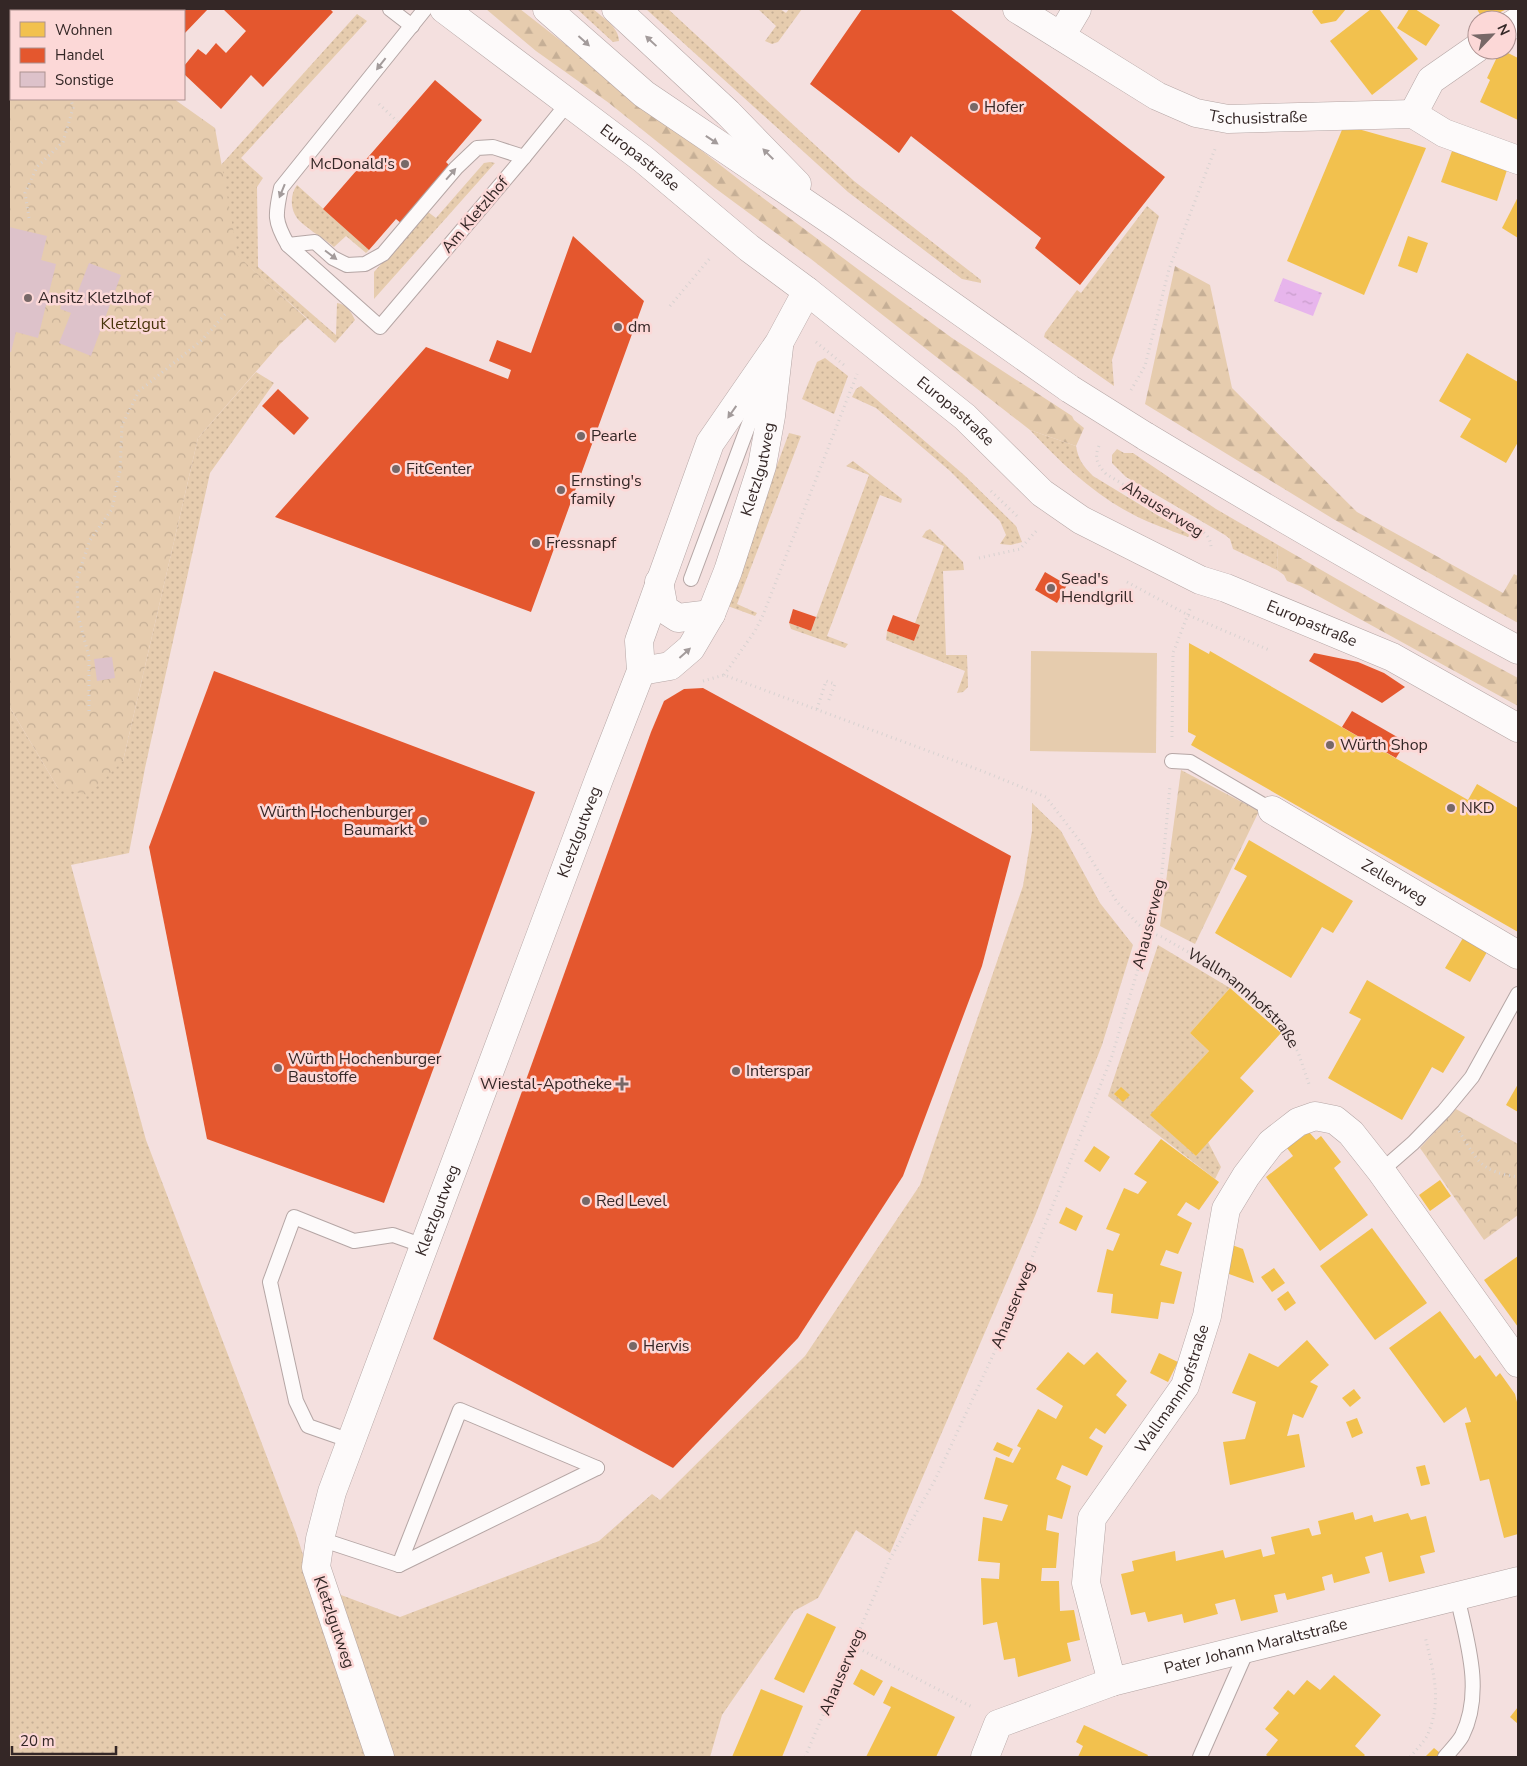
<svg xmlns="http://www.w3.org/2000/svg" width="1527" height="1766" font-family="'Nunito Sans',sans-serif">
  <style>
    .grass { fill: url(#grass-dots) }
    .forest { fill: url(#forest-firs) }
    .park { fill: url(#park-crowns) }
    .pitch { fill: #e6ccae }
    .water { fill: url(#water-ripples) }
    .homes { fill: #f2c14e }
    .shops { fill: #e4572e }
    .building { fill: #ddc2ca }
    .lines { fill: none; stroke-linecap: round; stroke-linejoin: round }
    .service-casing { stroke: #b5a6a5; stroke-width: 16 }
    .minor-casing { stroke: #b5a6a5; stroke-width: 29 }
    .primary-casing { stroke: #b5a6a5; stroke-width: 29 }
    .path { stroke: #d8d2d1; stroke-width: 3; stroke-dasharray: 1 4; stroke-linecap: butt }
    .service { stroke: #fdfafa; stroke-width: 14 }
    .minor { stroke: #fdfafa; stroke-width: 28 }
    .primary { stroke: #fdfafa; stroke-width: 28 }
    .primary-bridge-casing { stroke: #b5a6a5; stroke-width: 29; stroke-linecap: butt }
    .primary-bridge { stroke: #fdfafa; stroke-width: 28 }
    .oneway { fill: #a39b9b }
    .poi-dot { fill: #776867; stroke: #fcd8d7; stroke-width: 2 }
    .labels { text-anchor: middle; dominant-baseline: central; stroke-width: 5; stroke-linejoin: round; paint-order: stroke }
    .poi-label { font-size: 16px; fill: #342726; stroke: #fcd8d7; text-anchor: start }
    .street-label { font-size: 16px; fill: #342726; stroke: #fcd8d7 }
    .park-label { font-size: 16px; fill: #47340a; stroke: #fcd8d7 }
  </style>
  <defs>
    <pattern id="grass-dots" width="8" height="8" patternUnits="userSpaceOnUse" patternTransform="scale(1.25)"><rect width="8" height="8" fill="#e6ccae"/><path d="M2 2h.1M6 6h.1" fill="none" stroke="#c6af96" stroke-width="1.8" stroke-linecap="round"/></pattern>
    <pattern id="forest-firs" width="22" height="20" patternUnits="userSpaceOnUse" patternTransform="scale(1.25)"><rect width="22" height="20" fill="#e6ccae"/><path d="M5 1l3.5 6h-7zM16 11l3.5 6h-7z" fill="#c6af96"/></pattern>
    <pattern id="park-crowns" width="20" height="18" patternUnits="userSpaceOnUse" patternTransform="scale(1.25)"><rect width="20" height="18" fill="#e6ccae"/><path d="M2 6a3 3 0 1 1 6 0M12 15a3 3 0 1 1 6 0" fill="none" stroke="#c6af96"/></pattern>
    <pattern id="water-ripples" width="26" height="14" patternUnits="userSpaceOnUse" patternTransform="scale(1.25)"><rect width="26" height="14" fill="#e7b5ec"/><path d="M2 4q2-2 4 0t4 0M15 11q2-2 4 0t4 0" fill="none" stroke="#c79cca"/></pattern>
  </defs>
  <rect width="100%" height="100%" fill="#f4e0df"/>
  <g class="grass">
    <path d="M 577,9 L 593,9 C 602,17 619,27 619,41 L 613,42 Z"/>
    <polygon points="646,9 668,9 854,181 981,280 981,283 962,279 848,192"/>
    <polygon points="758,9 780,9 786,13 789,9 802,9 778,42 772,44 765,41 776,26"/>
    <path d="M 357,14 L 367,21 L 241,158 L 263,178 L 257,187 L 258,267 L 336,335 L 337,303 C 347,304 351,312 355,320 L 335,343 L 237,256 L 221,165 Z"/>
    <polygon points="490,162 495,163 374,299 374,272 428,212 436,218 484,163"/>
    <path d="M 297,185 L 369,250 L 366,253 L 346,236 L 334,247 C 325,239 304,227 297,218 C 290,209 290,194 297,185 Z"/>
    <polygon points="1147,206 1159,216 1112,360 1114,386 1044,337 1045,333 1077,290 1081,293"/>
    <polygon points="825,358 848,376 834,414 802,399 817,362"/>
    <polygon points="256,372 274,383 210,473 145,768 129,853 71,865 146,1140 296,1533 368,1757 9,1757 9,706 58,788 123,761 198,438"/>
    <polygon points="861,386 964,475 1016,526 1022,542 1011,545 1000,544 1006,535 1000,521 950,471 876,408 852,397 856,389"/>
    <path d="M 1030,430 L 1076,446 C 1078,459 1083,466 1093,476 L 1190,535 L 1188,537 C 1170,530 1151,524 1134,515 C 1094,495 1060,462 1030,430 Z"/>
    <polygon points="789,433 801,436 737,604 757,613 755,616 725,605"/>
    <polygon points="1117,449 1124,453 1133,453 1216,509 1278,545 1277,570 1233,549 1230,539 1225,535 1126,477 1112,463 1112,455"/>
    <polygon points="853,461 902,499 901,503 880,495 827,636 848,644 845,648 791,629 789,623 811,631 869,475 846,466"/>
    <polygon points="930,529 963,562 964,570 943,571 946,655 967,655 968,687 963,692 957,693 965,671 886,640 887,631 914,641 920,625 915,623 944,546 922,537 926,531"/>
    <polygon points="1032,803 1061,831 1100,903 1133,945 1102,1045 1035,1216 890,1553 856,1530 818,1598 794,1611 722,1715 710,1757 389,1757 333,1592 400,1617 599,1541 652,1494 660,1500 805,1356 920,1185 1023,886 1032,831"/>
    <polygon points="1158,945 1230,988 1190,1033 1209,1051 1151,1115 1196,1156 1208,1142 1221,1167 1215,1179 1108,1096"/>
  </g>
  <g class="forest">
    <polygon points="486,9 520,9 751,189 859,270 952,338 1072,416 1074,420 1084,428 1076,446 1030,430 811,259 715,188 609,103 536,51"/>
    <polygon points="1175,266 1210,285 1232,388 1357,512 1503,593 1514,574 1518,576 1518,623 1335,520 1145,404"/>
    <polygon points="1278,545 1375,601 1518,678 1518,706 1300,586 1287,581 1284,575 1277,570"/>
  </g>
  <g class="park">
    <polygon points="9,43 11,44 11,99 174,99 215,128 238,256 307,319 280,344 198,438 123,761 88,795 58,788 9,706"/>
    <polygon points="1181,770 1259,811 1195,944 1160,926"/>
    <polygon points="1456,1109 1518,1144 1518,1215 1484,1240 1420,1148"/>
  </g>
  <polygon class="pitch" points="1031,651 1157,653 1156,753 1030,751"/>
  <polygon class="water" points="1283,278 1322,293 1313,316 1274,301"/>
  <g class="homes">
    <polygon points="1314,9 1346,9 1336,21 1321,24 1312,12"/>
    <polygon points="1371,9 1379,9 1418,59 1372,95 1330,41"/>
    <polygon points="1409,9 1415,9 1440,25 1426,46 1397,28"/>
    <polygon points="1477,9 1507,9 1483,20"/>
    <polygon points="1504,51 1518,58 1518,120 1480,102 1490,80 1487,78 1498,55 1501,57"/>
    <polygon points="1344,125 1426,148 1364,295 1287,261"/>
    <polygon points="1452,151 1507,170 1497,201 1441,182"/>
    <polygon points="1518,197 1518,238 1502,228"/>
    <polygon points="1408,236 1428,243 1417,273 1398,266"/>
    <polygon points="1467,353 1518,382 1518,442 1506,463 1460,437 1471,419 1439,401"/>
    <polygon points="1189,643 1209,654 1210,651 1468,800 1477,784 1518,808 1518,932 1191,745 1196,736 1188,732"/>
    <polygon points="1249,840 1353,901 1333,933 1322,927 1291,978 1215,933 1247,876 1234,869"/>
    <polygon points="1463,938 1487,952 1470,982 1445,968"/>
    <polygon points="1367,980 1465,1037 1443,1073 1432,1067 1402,1120 1328,1078 1361,1019 1349,1013"/>
    <polygon points="1230,988 1281,1033 1240,1078 1254,1091 1196,1156 1150,1115 1209,1051 1190,1033"/>
    <polygon points="1518,1084 1518,1112 1506,1105"/>
    <polygon points="1121,1087 1130,1095 1123,1102 1114,1094"/>
    <polygon points="1309,1132 1316,1140 1321,1136 1341,1162 1334,1168 1368,1215 1320,1251 1266,1177 1293,1156 1287,1148"/>
    <polygon points="1161,1139 1219,1182 1199,1210 1186,1202 1177,1215 1192,1223 1178,1254 1166,1250 1160,1265 1182,1272 1174,1304 1161,1302 1158,1319 1111,1313 1113,1294 1097,1292 1107,1249 1113,1251 1120,1234 1106,1229 1124,1188 1138,1194 1147,1182 1134,1174"/>
    <polygon points="1094,1146 1110,1157 1100,1172 1084,1161"/>
    <polygon points="1440,1180 1451,1196 1430,1211 1419,1195"/>
    <polygon points="1066,1207 1083,1216 1076,1231 1059,1223"/>
    <polygon points="1372,1228 1427,1303 1375,1340 1320,1266"/>
    <polygon points="1232,1245 1243,1249 1254,1283 1229,1274"/>
    <polygon points="1518,1256 1518,1327 1484,1280"/>
    <polygon points="1274,1268 1285,1283 1272,1292 1261,1277"/>
    <polygon points="1288,1291 1296,1303 1285,1311 1277,1299"/>
    <polygon points="1440,1311 1475,1359 1480,1355 1496,1377 1500,1373 1515,1394 1518,1406 1518,1534 1504,1538 1489,1479 1480,1481 1465,1423 1471,1422 1466,1407 1444,1423 1389,1348"/>
    <polygon points="1307,1340 1329,1365 1310,1382 1318,1386 1303,1418 1293,1414 1287,1436 1299,1434 1305,1467 1230,1485 1223,1442 1245,1439 1256,1402 1232,1393 1249,1353 1278,1367"/>
    <polygon points="1068,1352 1084,1365 1097,1352 1127,1381 1116,1395 1127,1405 1105,1434 1096,1428 1089,1438 1103,1446 1087,1476 1062,1465 1056,1479 1071,1486 1062,1519 1048,1515 1046,1530 1059,1533 1056,1568 1042,1568 1041,1581 1059,1581 1060,1611 1074,1610 1080,1640 1067,1643 1071,1661 1018,1677 1015,1658 1004,1660 997,1622 983,1625 981,1578 999,1579 1000,1563 978,1561 983,1517 1002,1521 1008,1505 984,1499 996,1457 1013,1463 1021,1448 1017,1446 1038,1409 1056,1419 1063,1406 1036,1389"/>
    <polygon points="1159,1353 1178,1362 1168,1382 1150,1373"/>
    <polygon points="1354,1389 1361,1398 1350,1407 1342,1398"/>
    <polygon points="1357,1418 1363,1433 1352,1438 1346,1422"/>
    <polygon points="997,1442 1013,1449 1009,1457 993,1450"/>
    <polygon points="1425,1465 1430,1484 1421,1486 1416,1467"/>
    <polygon points="1353,1512 1355,1520 1372,1515 1374,1522 1408,1513 1411,1520 1426,1516 1435,1552 1420,1556 1425,1573 1389,1582 1382,1552 1365,1557 1370,1573 1334,1583 1332,1574 1322,1577 1325,1590 1287,1600 1285,1593 1274,1595 1278,1612 1241,1621 1235,1599 1215,1604 1218,1614 1184,1623 1182,1614 1148,1622 1145,1612 1131,1615 1121,1574 1134,1571 1132,1561 1175,1551 1176,1561 1223,1550 1225,1558 1261,1549 1263,1557 1275,1554 1271,1537 1309,1528 1312,1536 1321,1534 1318,1521"/>
    <polygon points="807,1613 836,1627 804,1693 774,1679"/>
    <polygon points="861,1669 883,1681 874,1696 853,1684"/>
    <polygon points="1334,1675 1381,1715 1355,1746 1365,1755 1363,1757 1269,1757 1266,1755 1278,1740 1265,1729 1279,1713 1273,1708 1288,1690 1294,1695 1307,1680 1320,1690"/>
    <polygon points="891,1686 955,1717 936,1757 866,1757 891,1707 883,1703"/>
    <polygon points="761,1689 803,1706 782,1757 732,1757"/>
    <polygon points="1518,1707 1518,1724 1510,1717"/>
    <polygon points="1084,1725 1148,1755 1147,1757 1078,1757 1083,1746 1076,1742"/>
    <polygon points="1434,1748 1445,1757 1425,1757"/>
  </g>
  <g class="shops">
    <polygon points="133,9 208,9 184,34 184,11 136,11"/>
    <polygon points="223,9 330,9 333,12 263,87 251,75 221,109 184,74 184,66 198,49 206,55 216,43 226,53 246,31"/>
    <polygon points="862,9 950,9 1165,177 1080,285 1035,248 1041,238 911,136 899,153 810,84"/>
    <polygon points="435,80 482,120 446,162 451,167 402,224 396,219 369,250 323,209"/>
    <polygon points="573,236 644,301 531,612 275,517 426,347 508,379 511,370 489,361 497,340 531,353"/>
    <polygon points="278,389 309,418 294,435 262,406"/>
    <polygon points="1045,572 1067,585 1057,603 1035,590"/>
    <polygon points="793,609 816,617 811,631 789,623"/>
    <polygon points="893,615 920,625 914,641 887,631"/>
    <polygon points="1314,653 1358,662 1384,673 1405,687 1382,703 1309,661"/>
    <polygon points="214,671 535,792 384,1203 207,1139 149,847"/>
    <polygon points="703,688 1011,856 982,966 903,1176 798,1338 673,1468 433,1339 651,732 664,701 684,689"/>
    <polygon points="1352,711 1406,742 1396,758 1342,727"/>
  </g>
  <g class="building">
    <polygon points="9,227 47,236 41,260 56,264 38,338 16,332 11,352 9,352"/>
    <polygon points="89,263 121,275 91,356 59,343 71,313 60,309 67,290 77,294"/>
    <polygon points="112,657 115,678 97,681 94,659"/>
  </g>
  <g class="lines">
    <defs>
      <g id="service">
        <polyline points="390,9 412,26"/>
        <path d="M 425,9 L 281,188 C 275,215 274,221 288,245 L 380,327 L 524,157 L 568,103"/>
        <polyline points="288,245 315,242 333,258 347,265 365,264 383,254 456,168 477,148 493,147 524,157"/>
        <polyline points="691,579 766,378"/>
        <polyline points="1172,761 1190,762 1272,810"/>
        <polyline points="1381,1171 1413,1143 1444,1111 1472,1077 1518,994"/>
        <polyline points="351,1441 308,1426 296,1401 270,1282 294,1217 354,1241 393,1235 424,1246"/>
        <polyline points="320,1539 399,1565 597,1468"/>
        <polyline points="399,1565 460,1410 597,1468"/>
        <polyline points="1200,1757 1248,1648"/>
        <path d="M 1445,1757 C 1451,1750 1458,1743 1462,1736 C 1484,1692 1467,1641 1457,1596"/>
      </g>
      <g id="minor">
        <path id="s2" d="M 444,9 L 643,159 L 749,248 L 807,291 L 965,417 L 1042,493 L 1081,520 L 1200,580 L 1226,588 L 1392,657 L 1518,728"/>
        <path id="s3" d="M 1017,9 L 1157,96 L 1196,113 L 1228,119 L 1413,114 L 1444,133 L 1518,160"/>
        <polyline points="1507,28 1518,21"/>
        <polyline points="1061,36 1077,9"/>
        <polyline points="1413,114 1431,80 1477,48"/>
        <polyline points="659,582 664,609 678,618 711,614"/>
        <path id="s4" d="M 641,671 L 670,666 L 691,648 L 711,614 L 728,571 L 762,466 L 771,416 L 779,347"/>
        <path id="s5" d="M 1272,810 L 1518,955"/>
        <path id="s6" d="M 1112,1682 L 1086,1583 L 1092,1518 L 1185,1386 L 1207,1316 L 1226,1209 L 1246,1176 L 1271,1143 L 1298,1122 L 1315,1116 L 1335,1120 L 1351,1133 L 1381,1171 L 1518,1363"/>
        <path id="s7" d="M 380,1757 L 316,1567 L 320,1539 L 332,1492 L 599,779 L 641,671 L 639,641 L 710,443 L 779,343 L 807,291"/>
        <path id="s8" d="M 985,1757 L 998,1724 L 1112,1682 L 1518,1581"/>
      </g>
      <g id="primary">
        <polyline points="547,9 644,94 839,226 1070,389"/>
        <polyline points="616,9 728,113 797,184"/>
        <path d="M 1145,436 C 1268,510 1392,582 1518,650"/>
      </g>
    </defs>
    <use href="#service" class="service-casing"/>
    <use href="#minor" class="minor-casing"/>
    <use href="#primary" class="primary-casing"/>
    <g class="path">
      <polyline points="379,104 398,122"/>
      <polyline points="29,218 25,193 37,167 63,142 73,108 71,99"/>
      <polyline points="670,306 711,257"/>
      <polyline points="816,342 844,365"/>
      <polyline points="1131,390 1145,366 1169,269 1215,149"/>
      <path d="M 1099,446 C 1094,458 1097,464 1106,474 L 1200,530 C 1208,535 1211,540 1211,549"/>
      <polyline points="991,491 1019,518"/>
      <polyline points="979,558 1020,549 1038,529"/>
      <polyline points="1127,582 1188,615 1269,650"/>
      <polyline points="724,675 755,631 763,615 857,374"/>
      <path id="s1" d="M 703,681 L 724,675 L 982,771 L 1046,797 L 1082,844 L 1117,902 L 1139,925 L 1149,932 L 1162,937 L 1228,975 L 1281,1023 L 1298,1052 L 1310,1087"/>
      <polyline points="817,709 826,681 835,684 828,702"/>
      <polyline points="89,711 89,657 78,615 77,579 90,540 112,509 120,471 122,425 139,391 201,341 227,312"/>
      <polyline points="1172,737 1173,653 1190,609"/>
      <path d="M 1459,1131 C 1479,1163 1480,1171 1518,1177"/>
      <polyline points="854,1646 972,1707"/>
      <polyline points="805,1757 890,1559 935,1480 995,1351 1112,1056 1149,932 1161,882 1170,786"/>
      <path d="M 1410,1757 C 1416,1750 1423,1743 1427,1736 C 1443,1701 1433,1671 1425,1636"/>
    </g>
    <use href="#service" class="service"/>
    <use href="#minor" class="minor"/>
    <use href="#primary" class="primary"/>
    <defs>
      <polyline id="primary-bridge" points="1070,389 1145,436"/>
    </defs>
    <use href="#primary-bridge" class="primary-bridge-casing"/>
    <use href="#primary-bridge" class="primary-bridge"/>
  </g>
  <defs><path id="oneway-solid" d="M-6-.8H1V-3.2L6.5 0L1 3.2V.8H-6Z" transform="scale(1.25)"/></defs>
  <g class="oneway">
    <use href="#oneway-solid" transform="translate(584 41) rotate(42)"/>
    <use href="#oneway-solid" transform="translate(651 41) rotate(-137)"/>
    <use href="#oneway-solid" transform="translate(381 64) rotate(128)"/>
    <use href="#oneway-solid" transform="translate(712 140) rotate(34)"/>
    <use href="#oneway-solid" transform="translate(768 154) rotate(-135)"/>
    <use href="#oneway-solid" transform="translate(451 174) rotate(-49)"/>
    <use href="#oneway-solid" transform="translate(282 191) rotate(112)"/>
    <use href="#oneway-solid" transform="translate(331 255) rotate(37)"/>
    <use href="#oneway-solid" transform="translate(732 412) rotate(125)"/>
    <use href="#oneway-solid" transform="translate(685 653) rotate(-42)"/>
  </g>
  <g class="poi-dot">
    <circle cx="974" cy="107" r="5"/>
    <circle cx="405" cy="164" r="5"/>
    <circle cx="28" cy="298" r="5"/>
    <circle cx="618" cy="327" r="5"/>
    <circle cx="581" cy="436" r="5"/>
    <circle cx="396" cy="469" r="5"/>
    <circle cx="561" cy="490" r="5"/>
    <circle cx="536" cy="543" r="5"/>
    <circle cx="1051" cy="588" r="5"/>
    <circle cx="1330" cy="745" r="5"/>
    <circle cx="1451" cy="808" r="5"/>
    <circle cx="423" cy="821" r="5"/>
    <circle cx="278" cy="1068" r="5"/>
    <circle cx="736" cy="1071" r="5"/>
    <path d="M619.5 1076.5h5v5h5v5h-5v5h-5v-5h-5v-5h5z"/>
    <circle cx="586" cy="1201" r="5"/>
    <circle cx="633" cy="1346" r="5"/>
  </g>
  <g class="labels">
    <g class="poi-label">
      <text x="984" y="107">Hofer</text>
      <text x="395" y="164" text-anchor="end">McDonald's</text>
      <text x="38" y="298">Ansitz Kletzlhof</text>
      <text x="628" y="327">dm</text>
      <text x="591" y="436">Pearle</text>
      <text x="406" y="469">FitCenter</text>
      <text x="571" y="481">Ernsting's<tspan x="571" dy="18">family</tspan></text>
      <text x="546" y="543">Fressnapf</text>
      <text x="1061" y="579">Sead's<tspan x="1061" dy="18">Hendlgrill</tspan></text>
      <text x="1340" y="745">Würth Shop</text>
      <text x="1461" y="808">NKD</text>
      <text x="413" y="812" text-anchor="end">Würth Hochenburger<tspan x="413" dy="18">Baumarkt</tspan></text>
      <text x="288" y="1059">Würth Hochenburger<tspan x="288" dy="18">Baustoffe</tspan></text>
      <text x="746" y="1071">Interspar</text>
      <text x="612" y="1084" text-anchor="end">Wiestal-Apotheke</text>
      <text x="596" y="1201">Red Level</text>
      <text x="643" y="1346">Hervis</text>
    </g>
    <g class="street-label">
      <text stroke="none"><textPath href="#s3" startOffset="270">Tschusistraße</textPath></text>
      <text stroke="none"><textPath href="#s2" startOffset="246">Europastraße</textPath></text>
      <text transform="translate(475 215) rotate(-50)">Am Kletzlhof</text>
      <text stroke="none"><textPath href="#s2" startOffset="651">Europastraße</textPath></text>
      <text stroke="none"><textPath href="#s4" startOffset="249">Kletzlgutweg</textPath></text>
      <text transform="translate(1163 509) rotate(32)">Ahauserweg</text>
      <text stroke="none"><textPath href="#s2" startOffset="1071">Europastraße</textPath></text>
      <text stroke="none"><textPath href="#s7" startOffset="982">Kletzlgutweg</textPath></text>
      <text stroke="none"><textPath href="#s5" startOffset="142">Zellerweg</textPath></text>
      <text transform="translate(1149 924) rotate(-76)">Ahauserweg</text>
      <text stroke="none"><textPath href="#s1" startOffset="654">Wallmannhofstraße</textPath></text>
      <text stroke="none"><textPath href="#s7" startOffset="578">Kletzlgutweg</textPath></text>
      <text transform="translate(1013 1305) rotate(-68)">Ahauserweg</text>
      <text stroke="none"><textPath href="#s6" startOffset="321">Wallmannhofstraße</textPath></text>
      <text transform="translate(334 1622) rotate(71)">Kletzlgutweg</text>
      <text stroke="none"><textPath href="#s8" startOffset="305">Pater Johann Maraltstraße</textPath></text>
      <text transform="translate(842 1672) rotate(-67)">Ahauserweg</text>
    </g>
    <g class="park-label">
      <text x="133" y="324">Kletzlgut</text>
    </g>
  </g>
  <rect width="1527" height="1766" fill="none" stroke="#342726" stroke-width="20"/>
  <rect x="10" y="10" width="175" height="90" fill="#fcd8d7" stroke="#ac9190"/>
  <rect x="20" y="22" width="25" height="15" fill="#f2c14e" stroke="#ac9190"/>
  <text x="55" y="35" font-size="15" fill="#342726">Wohnen</text>
  <rect x="20" y="48" width="25" height="15" fill="#e4572e" stroke="#ac9190"/>
  <text x="55" y="60" font-size="15" fill="#342726">Handel</text>
  <rect x="20" y="72" width="25" height="15" fill="#ddc2ca" stroke="#ac9190"/>
  <text x="55" y="85" font-size="15" fill="#342726">Sonstige</text>
  <g transform="translate(1492 35) rotate(65)"><circle r="24" fill="#fcd8d7" stroke="#ac9190"/>
  <path d="M0-4L9 19L0 12L-9 19Z" fill="#776867"/>
  <text y="-8" font-size="14" font-weight="bold" text-anchor="middle" fill="#342726">N</text>
  </g>
  <path d="M12 1746v8h104v-8" fill="none" stroke="#342726" stroke-width="2.5"/>
  <text x="20" y="1746" font-size="15" fill="#342726" stroke="#fcd8d7" stroke-width="4" paint-order="stroke">20 m</text>
</svg>
